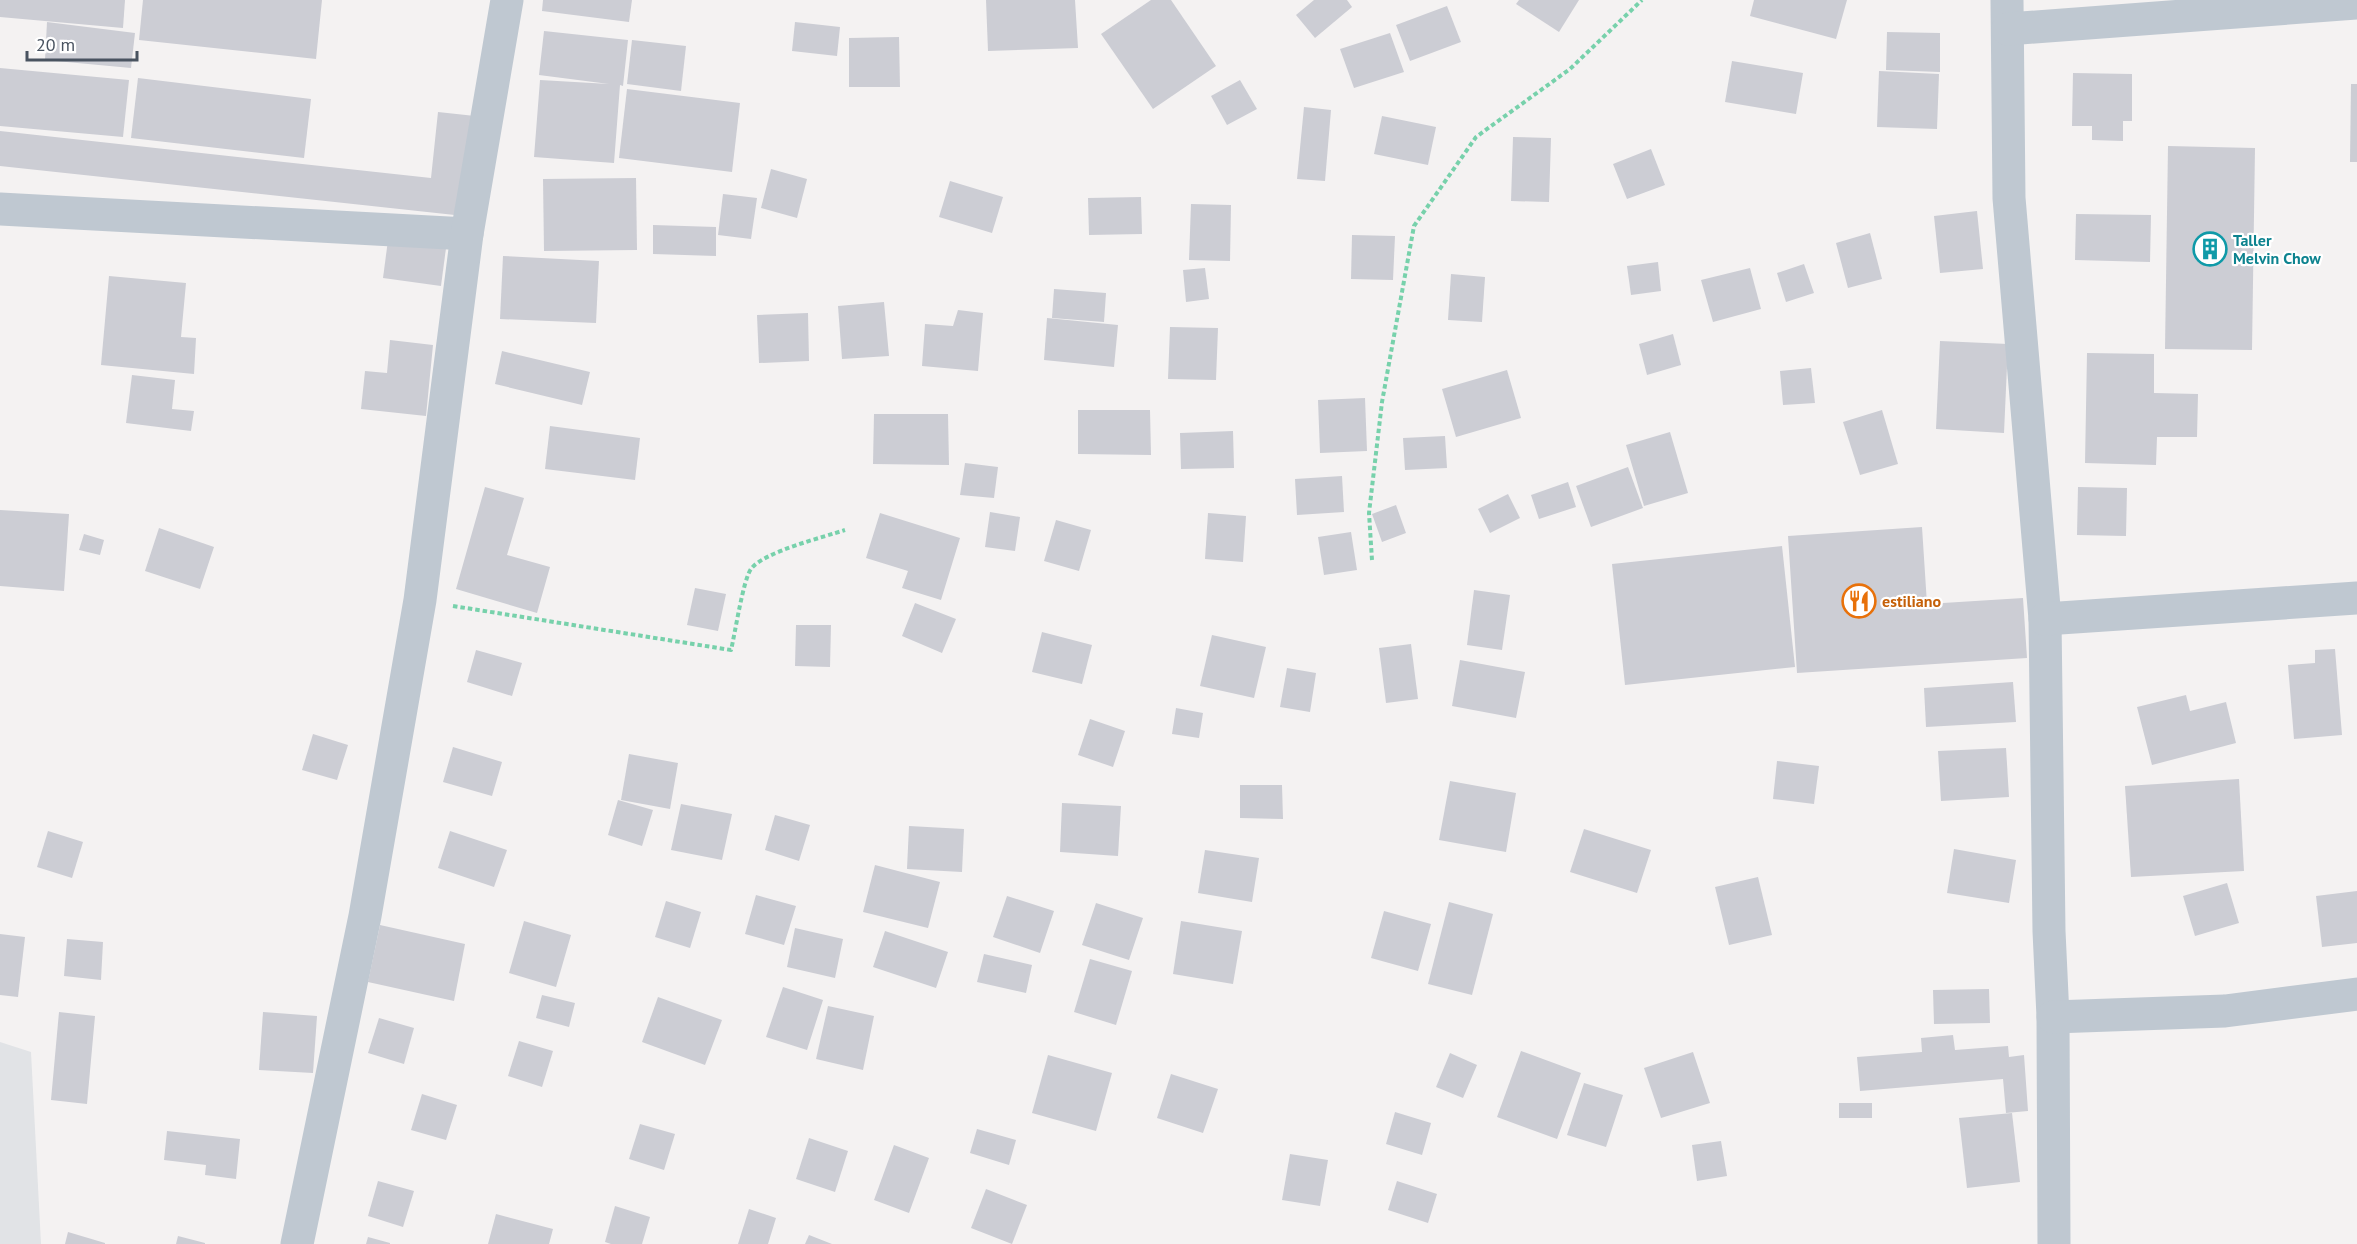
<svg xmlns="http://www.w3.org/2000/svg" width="2357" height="1244" font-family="'PT Sans',sans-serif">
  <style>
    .airport { fill: #e1e3e6 }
    .building { fill: #cccdd4 }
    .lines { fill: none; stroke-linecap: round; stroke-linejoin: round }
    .path { stroke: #77d1ab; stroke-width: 4; stroke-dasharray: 4.5 3; stroke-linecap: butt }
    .minor { stroke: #bfc8d1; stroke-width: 33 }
    .labels { text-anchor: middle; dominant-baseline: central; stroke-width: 4.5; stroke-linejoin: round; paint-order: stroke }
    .culture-label { font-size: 16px; font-weight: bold; fill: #0d838f; stroke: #fff; text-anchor: start }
    .food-label { font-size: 16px; font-weight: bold; fill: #c56008; stroke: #fff; text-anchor: start }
  </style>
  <rect width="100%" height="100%" fill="#f4f2f2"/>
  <polygon class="airport" points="0,1042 31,1052 41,1244 0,1244"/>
  <g class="building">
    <polygon points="0,0 125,0 123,28 0,17"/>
    <polygon points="143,0 322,0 316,59 139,40"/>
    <polygon points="543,0 632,0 629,22 542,11"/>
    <polygon points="986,0 1075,0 1078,48 988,51"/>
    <polygon points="1151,0 1171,0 1216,66 1153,109 1101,34"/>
    <polygon points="1314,0 1347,0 1352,7 1315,38 1296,15"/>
    <polygon points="1519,0 1579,0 1559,32 1516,4"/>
    <polygon points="1754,0 1847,0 1836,39 1750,16"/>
    <polygon points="1447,6 1461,42 1410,61 1396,25"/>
    <polygon points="47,22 135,33 131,68 45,60"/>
    <polygon points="795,22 840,27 837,56 792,51"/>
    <polygon points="544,31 628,40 623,86 620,85 614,163 534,157 540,80 609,84 539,75"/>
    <polygon points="1887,32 1940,33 1940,72 1886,70"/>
    <polygon points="1390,33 1404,72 1354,88 1340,49"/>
    <polygon points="899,37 900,87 849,87 849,38"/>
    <polygon points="632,40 686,46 681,91 627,84"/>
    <polygon points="1732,61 1803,73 1796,114 1725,102"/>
    <polygon points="0,68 129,80 123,137 0,126"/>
    <polygon points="1879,71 1939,74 1937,129 1877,127"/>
    <polygon points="2073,73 2132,74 2132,121 2123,121 2123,141 2092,140 2092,126 2072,126"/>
    <polygon points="138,78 311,99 304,158 131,138"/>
    <polygon points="1240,80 1257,109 1227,125 1211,96"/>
    <polygon points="2351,84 2357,84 2357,162 2350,162"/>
    <polygon points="627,89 740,103 732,172 619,158"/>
    <polygon points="1304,107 1331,110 1325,181 1297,179"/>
    <polygon points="438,112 475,116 464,216 0,166 0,131 431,178"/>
    <polygon points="1382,116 1436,127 1428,165 1374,154"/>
    <polygon points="1513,137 1551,138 1549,202 1511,201"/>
    <polygon points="2168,146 2255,148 2252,350 2165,349"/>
    <polygon points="1651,149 1665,185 1627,199 1613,164"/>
    <polygon points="771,169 807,179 797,218 761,208"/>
    <polygon points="636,178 637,250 544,251 543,179"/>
    <polygon points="950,181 1003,197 992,233 939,217"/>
    <polygon points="723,194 757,198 751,239 718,235"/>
    <polygon points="1141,197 1142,234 1089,235 1088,198"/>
    <polygon points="1191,204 1231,205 1230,261 1189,260"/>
    <polygon points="1977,211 1983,269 1940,273 1934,216"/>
    <polygon points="2076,214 2151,215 2150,262 2075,260"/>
    <polygon points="653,225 716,227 716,256 653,254"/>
    <polygon points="1870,233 1882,279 1848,288 1836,243"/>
    <polygon points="1352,235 1395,236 1393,280 1351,279"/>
    <polygon points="388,240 446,248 441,286 383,278"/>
    <polygon points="503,256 599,261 596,323 500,319"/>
    <polygon points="1658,262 1661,291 1631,295 1627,266"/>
    <polygon points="1804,264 1814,293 1786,302 1777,273"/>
    <polygon points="1205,268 1209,299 1186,302 1183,270"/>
    <polygon points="1750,268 1761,309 1713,322 1701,280"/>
    <polygon points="1451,274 1485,277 1482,322 1448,320"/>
    <polygon points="109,276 186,283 181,337 196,338 194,374 101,365"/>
    <polygon points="1054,289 1106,293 1104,322 1052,318"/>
    <polygon points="884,302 889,356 842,359 838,306"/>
    <polygon points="958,310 983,313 978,371 922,366 925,324 953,326"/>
    <polygon points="808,313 809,361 759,363 757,315"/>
    <polygon points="1047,318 1118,325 1114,367 1044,360"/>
    <polygon points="1170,327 1218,328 1216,380 1168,379"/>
    <polygon points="1673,334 1681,365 1647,375 1639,344"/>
    <polygon points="390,340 433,345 426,416 361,409 365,371 387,373"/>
    <polygon points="1940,341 2008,344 2004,433 1936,429"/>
    <polygon points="502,351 590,372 582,405 495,384"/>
    <polygon points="2087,353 2154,354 2154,393 2198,394 2197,437 2157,437 2156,465 2085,463"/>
    <polygon points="1811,368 1815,403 1783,405 1780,371"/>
    <polygon points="1507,370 1521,418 1456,437 1442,389"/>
    <polygon points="132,375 175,380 172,409 194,411 191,431 126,423"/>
    <polygon points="1365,398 1367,451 1320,453 1318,400"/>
    <polygon points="1078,410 1150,410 1151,455 1078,454"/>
    <polygon points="1882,410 1898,464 1860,475 1843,422"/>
    <polygon points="874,414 948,414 949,465 873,464"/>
    <polygon points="550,426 640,438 635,480 545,469"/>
    <polygon points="1233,431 1234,468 1181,469 1180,433"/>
    <polygon points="1670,432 1688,493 1644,506 1626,445"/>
    <polygon points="1445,436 1447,468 1405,470 1403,438"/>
    <polygon points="965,463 998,467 994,498 960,495"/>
    <polygon points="1628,467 1643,508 1591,527 1576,486"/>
    <polygon points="1342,476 1344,512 1297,515 1295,479"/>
    <polygon points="1568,482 1576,507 1539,519 1531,495"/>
    <polygon points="485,487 524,498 507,555 550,567 537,613 456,589"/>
    <polygon points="2078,487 2127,488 2126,536 2077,535"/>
    <polygon points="1508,494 1520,518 1490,533 1478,509"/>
    <polygon points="1396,505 1406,533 1382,542 1372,514"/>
    <polygon points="0,510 69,514 64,591 0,586"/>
    <polygon points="990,512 1020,517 1015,551 985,547"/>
    <polygon points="880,513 960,538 941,600 902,588 908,571 866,558"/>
    <polygon points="1208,513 1246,516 1243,562 1205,559"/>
    <polygon points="1056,520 1091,530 1079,571 1044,561"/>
    <polygon points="1922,527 1927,604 2023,598 2027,658 1797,673 1788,536"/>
    <polygon points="159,528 214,547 200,589 145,571"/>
    <polygon points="1351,532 1357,570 1324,575 1318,537"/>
    <polygon points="84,534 104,540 100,555 79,550"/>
    <polygon points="1782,546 1795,667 1625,685 1612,564"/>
    <polygon points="695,588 726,594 718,631 687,625"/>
    <polygon points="1474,590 1510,595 1502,650 1467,645"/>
    <polygon points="915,603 956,619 942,653 902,636"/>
    <polygon points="796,625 831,625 830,667 795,666"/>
    <polygon points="1042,632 1092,645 1082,684 1032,672"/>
    <polygon points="1212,635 1266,647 1254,698 1200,686"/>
    <polygon points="1411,644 1418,699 1386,703 1379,648"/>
    <polygon points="2335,649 2342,735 2294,739 2288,665 2315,663 2315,650"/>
    <polygon points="476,650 522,663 512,696 467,682"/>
    <polygon points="1460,660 1525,672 1516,718 1452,706"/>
    <polygon points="1287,668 1316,673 1310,712 1280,707"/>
    <polygon points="2013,682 2016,722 1926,727 1924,688"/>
    <polygon points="2186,695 2190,711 2226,702 2236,743 2152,765 2137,707"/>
    <polygon points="1176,708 1203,713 1199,738 1172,734"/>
    <polygon points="1090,719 1125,731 1113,767 1078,755"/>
    <polygon points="313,734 348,745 337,780 302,770"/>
    <polygon points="453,747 502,762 492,796 443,782"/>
    <polygon points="2006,748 2009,797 1941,801 1938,751"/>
    <polygon points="629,754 678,763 670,809 621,800"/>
    <polygon points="1777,761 1819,766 1814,804 1773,799"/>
    <polygon points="2239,779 2244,871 2131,877 2125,786"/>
    <polygon points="1450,781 1516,793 1506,852 1439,840"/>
    <polygon points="1240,785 1282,785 1283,819 1240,818"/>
    <polygon points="618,800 653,810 642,846 608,835"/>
    <polygon points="1062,803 1121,806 1118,856 1060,852"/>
    <polygon points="681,804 732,814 722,860 671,850"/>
    <polygon points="775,815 810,825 799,861 765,850"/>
    <polygon points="909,826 964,829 962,872 907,869"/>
    <polygon points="1584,829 1651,850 1637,893 1570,872"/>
    <polygon points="48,831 83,842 72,878 37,867"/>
    <polygon points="450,831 507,850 494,887 438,868"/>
    <polygon points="1954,849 2016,860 2009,903 1947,893"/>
    <polygon points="1205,850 1259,858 1252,902 1198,893"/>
    <polygon points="875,865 940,882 928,928 863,912"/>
    <polygon points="1758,877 1772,935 1729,945 1715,887"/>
    <polygon points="2227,883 2239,923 2195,936 2183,896"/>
    <polygon points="2357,891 2357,943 2322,947 2316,896"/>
    <polygon points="756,895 796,906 784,945 745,934"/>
    <polygon points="1007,896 1054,911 1040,953 993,937"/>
    <polygon points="666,901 701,912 690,948 655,937"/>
    <polygon points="1449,902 1493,914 1472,995 1428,984"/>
    <polygon points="1096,903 1143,918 1129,960 1082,945"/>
    <polygon points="1384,911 1431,924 1418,971 1371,958"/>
    <polygon points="524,921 571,935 556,987 509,973"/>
    <polygon points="1181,921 1242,931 1233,984 1173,974"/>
    <polygon points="380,925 465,944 454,1001 368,982"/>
    <polygon points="795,928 843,939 835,978 787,967"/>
    <polygon points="885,931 948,952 936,988 873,967"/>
    <polygon points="0,934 25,937 18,997 0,995"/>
    <polygon points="67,939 103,942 101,980 64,976"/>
    <polygon points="984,954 1032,965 1026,993 977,982"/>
    <polygon points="1090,959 1132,971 1116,1025 1074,1012"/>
    <polygon points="783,987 823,1000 807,1050 766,1037"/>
    <polygon points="1989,989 1990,1023 1934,1024 1933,990"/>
    <polygon points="542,995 575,1003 569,1027 536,1018"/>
    <polygon points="658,997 722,1020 705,1065 642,1042"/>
    <polygon points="828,1006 874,1016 863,1070 816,1059"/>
    <polygon points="59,1012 95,1016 87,1104 51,1100"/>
    <polygon points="263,1012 317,1016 313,1073 259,1070"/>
    <polygon points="379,1018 414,1028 404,1064 368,1053"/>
    <polygon points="1953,1035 1955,1050 2008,1046 2009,1057 2024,1055 2028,1111 2006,1113 2003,1079 1860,1091 1857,1057 1922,1052 1921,1038"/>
    <polygon points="519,1041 553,1051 542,1087 508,1076"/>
    <polygon points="1521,1051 1581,1073 1557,1139 1497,1117"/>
    <polygon points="1693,1052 1710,1103 1661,1118 1644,1068"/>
    <polygon points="1450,1053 1477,1065 1463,1098 1436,1087"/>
    <polygon points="1048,1055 1112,1073 1096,1131 1032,1113"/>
    <polygon points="1171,1074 1218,1089 1203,1133 1157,1118"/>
    <polygon points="1584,1083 1623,1095 1606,1147 1567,1135"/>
    <polygon points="422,1094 457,1105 446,1140 411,1130"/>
    <rect x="1839" y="1103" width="33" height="15"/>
    <polygon points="1395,1112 1431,1123 1422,1155 1386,1144"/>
    <polygon points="2012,1113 2020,1182 1967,1188 1959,1118"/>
    <polygon points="640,1124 675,1134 664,1170 629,1159"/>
    <polygon points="977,1129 1016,1140 1009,1165 970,1153"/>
    <polygon points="167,1131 240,1139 236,1179 205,1175 206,1165 164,1160"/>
    <polygon points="809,1138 848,1151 835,1192 796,1179"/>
    <polygon points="1721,1141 1727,1176 1697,1181 1692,1145"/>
    <polygon points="894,1145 929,1158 909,1213 874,1200"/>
    <polygon points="1290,1154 1328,1160 1320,1206 1282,1200"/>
    <polygon points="378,1181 414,1191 403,1227 368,1216"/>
    <polygon points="1397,1181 1437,1194 1428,1223 1388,1210"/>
    <polygon points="986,1189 1027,1205 1012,1244 971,1228"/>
    <polygon points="615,1206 650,1217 642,1244 611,1244 605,1242"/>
    <polygon points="749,1209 776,1218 768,1244 738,1244"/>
    <polygon points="496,1214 553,1229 549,1244 488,1244"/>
    <polygon points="68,1232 105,1243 105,1244 65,1244"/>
    <polygon points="809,1235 832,1244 805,1244"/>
    <polygon points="178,1236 205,1243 205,1244 176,1244"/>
    <polygon points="368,1237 390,1243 390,1244 366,1244"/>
  </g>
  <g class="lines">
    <g class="path">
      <polyline points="1372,560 1369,513 1382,402 1414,226 1476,137 1570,69 1642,0"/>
      <path d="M 453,606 L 731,650 C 735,634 743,580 751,569 C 763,552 824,537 845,530"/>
    </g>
    <g class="minor">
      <polyline points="2007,0 2009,198 2045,619 2049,931 2053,1017 2054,1244"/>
      <polyline points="2008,29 2357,3"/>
      <polyline points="0,209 467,234"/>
      <polyline points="2045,619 2357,598"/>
      <polyline points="2053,1017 2225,1011 2357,994"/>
      <polyline points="297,1244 365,916 420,600 467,234 507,0"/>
    </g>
  </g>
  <defs>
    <symbol id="building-ring" viewBox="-11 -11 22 22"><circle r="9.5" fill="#fff" stroke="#0f9aa8" stroke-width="1.5"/><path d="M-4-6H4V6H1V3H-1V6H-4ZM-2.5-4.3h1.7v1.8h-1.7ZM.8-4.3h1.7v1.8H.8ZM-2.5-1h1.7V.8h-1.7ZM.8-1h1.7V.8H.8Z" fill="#0f9aa8"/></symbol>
    <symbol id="restaurant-ring" viewBox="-11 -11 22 22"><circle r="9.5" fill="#fff" stroke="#e8710a" stroke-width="1.5"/><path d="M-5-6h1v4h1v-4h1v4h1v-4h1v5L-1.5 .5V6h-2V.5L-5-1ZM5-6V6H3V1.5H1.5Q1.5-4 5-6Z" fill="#e8710a"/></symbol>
  </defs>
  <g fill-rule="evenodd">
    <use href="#building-ring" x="2191" y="230" width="38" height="38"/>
    <use href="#restaurant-ring" x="1840" y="582" width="38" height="38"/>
  </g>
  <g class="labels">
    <g class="culture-label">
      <text x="2233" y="240">Taller<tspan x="2233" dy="18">Melvin Chow</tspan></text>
    </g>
    <g class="food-label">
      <text x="1882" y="601">estiliano</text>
    </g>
  </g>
  <path d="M27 51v9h110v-9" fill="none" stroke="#495360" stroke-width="3"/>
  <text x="36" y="51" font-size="18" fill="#495360" stroke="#ffffff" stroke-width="4.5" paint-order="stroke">20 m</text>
</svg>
